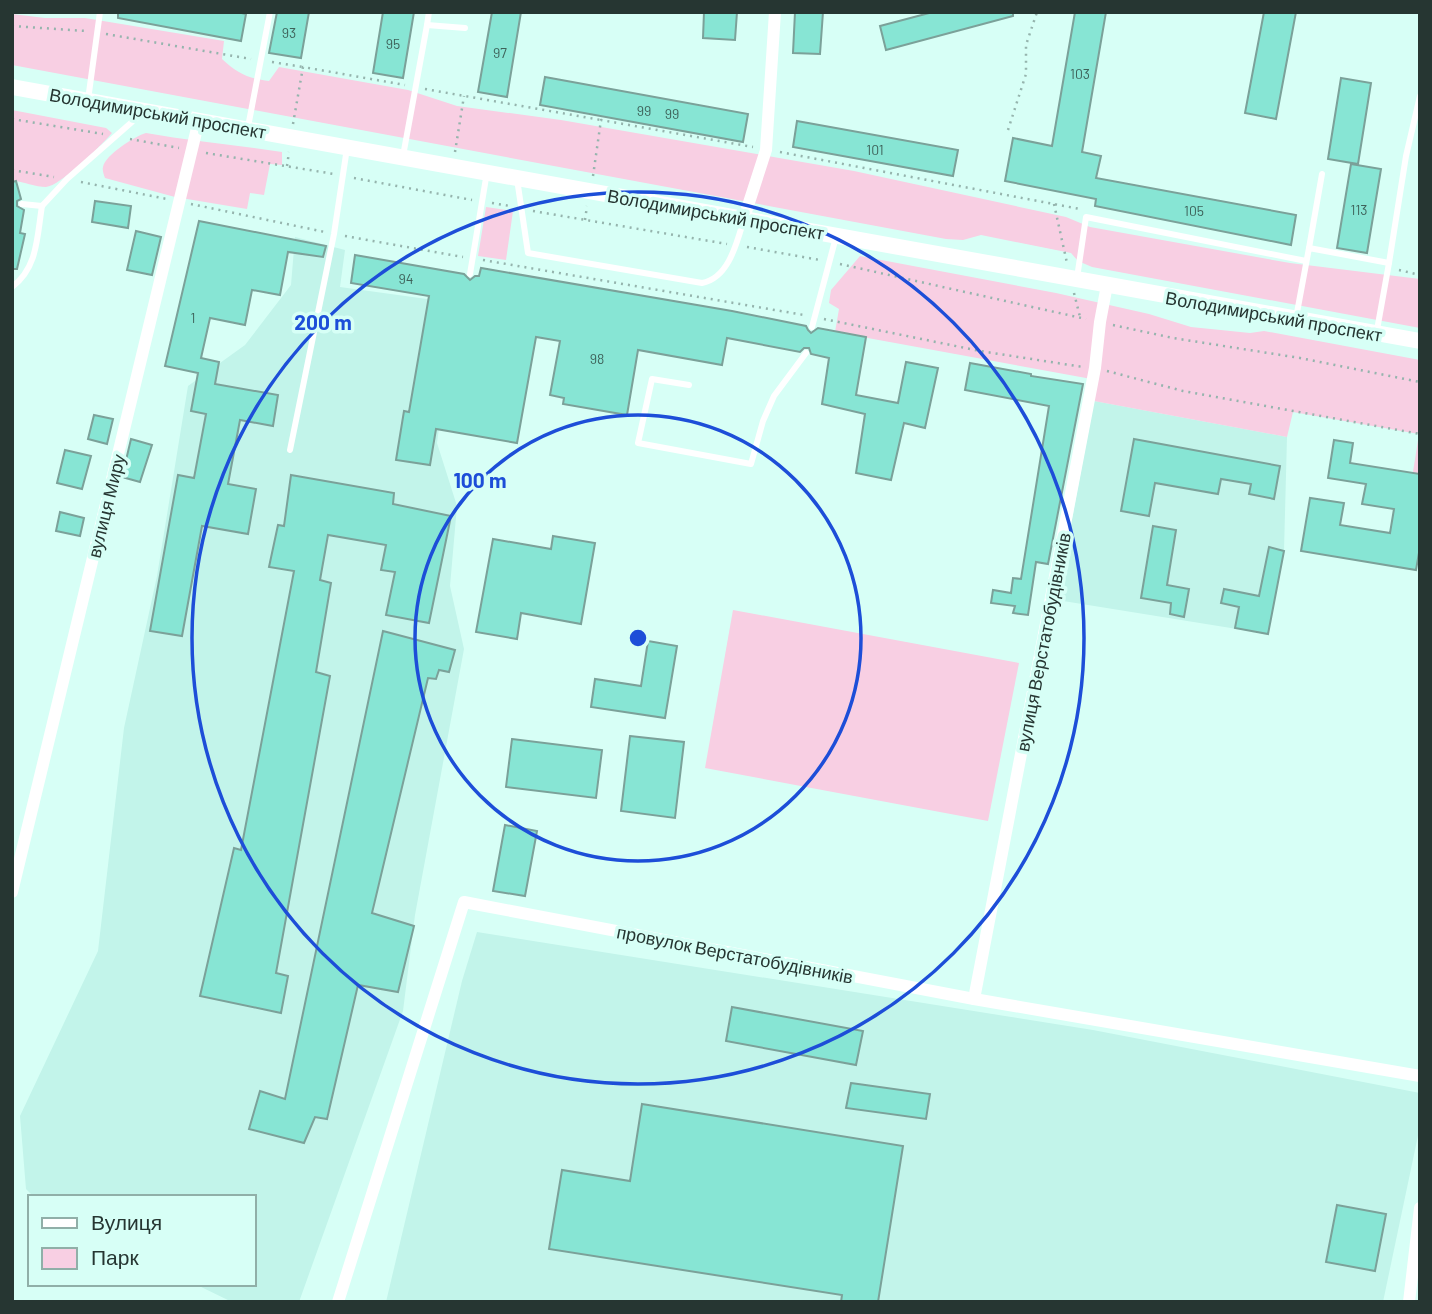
<svg xmlns="http://www.w3.org/2000/svg" width="1432" height="1314" font-family="Barlow,sans-serif">
  <style>
    .built { fill: #c2f4ea }
    .green { fill: #f8cfe3 }
    .building { fill: #87e5d4; stroke: #7ba199; stroke-width: 2 }
    .lines { fill: none; stroke-linecap: round; stroke-linejoin: round }
    .path { stroke: #95b4ad; stroke-width: 2.5; stroke-dasharray: 2 5; stroke-linecap: butt }
    .service { stroke: #fff; stroke-width: 6 }
    .minor { stroke: #fff; stroke-width: 12 }
    .secondary { stroke: #fff; stroke-width: 16 }
    .ring { fill: none; stroke: #1d4ed8; stroke-width: 3.5 }
    .labels { text-anchor: middle; dominant-baseline: central; stroke-width: 7; stroke-linejoin: round; paint-order: stroke }
    .number-label { font-size: 14px; fill: #3e625a }
    .street-label { font-size: 18px; fill: #263632; stroke: #d7fff6 }
    .centre { fill: #1d4ed8; stroke: #d7fff6; stroke-width: 3.5 }
    .ring-label { font-size: 21px; text-anchor: middle; font-weight: bold; fill: #1d4ed8; stroke: #d7fff6; stroke-width: 7; stroke-linejoin: round; paint-order: stroke }
  </style>
  <rect width="100%" height="100%" fill="#d7fff6"/>
  <g class="built">
    <polygon points="295,237 345,250 340,287 456,303 437,443 457,506 450,586 464,649 415,915 403,1011 299,1302 232,1302 195,1284 254,1284 254,1197 34,1197 26,1189 20,1116 98,951 124,728 157,576 188,386 245,345 291,285"/>
    <polygon points="1094,401 1287,437 1284,551 1268,634 1057,600"/>
    <polygon points="477,932 1093,1030 1420,1093 1420,1126 1383,1302 386,1302 462,981"/>
  </g>
  <g class="green">
    <path d="M 12,14 L 45,18 L 85,18 L 224,41 L 222,59 C 237,73 249,79 269,81 L 279,67 L 408,90 L 457,106 L 561,120 L 854,171 L 1066,217 L 1090,227 L 1290,263 L 1420,279 L 1420,328 L 1092,267 L 1078,261 L 1071,253 L 981,235 L 963,240 L 946,239 L 12,65 Z"/>
    <path d="M 12,110 L 106,128 L 112,133 C 102,145 60,186 46,187 C 36,187 23,182 12,180 Z"/>
    <path d="M 146,133 C 191,141 237,145 282,152 L 282,165 L 270,164 L 264,195 L 250,193 L 247,209 L 175,197 L 105,178 C 104,175 102,170 103,167 C 105,155 135,136 146,133 Z"/>
    <polygon points="486,207 513,211 506,260 478,256"/>
    <polygon points="860,256 1056,293 1149,314 1191,327 1250,333 1264,331 1420,360 1420,524 1405,522 1419,434 1293,412 1287,437 1094,401 1097,380 835,332 839,309 829,303 831,290"/>
    <polygon points="733,610 1019,663 988,821 705,768"/>
  </g>
  <g class="building">
    <polygon points="118,12 237,12 246,14 241,41 118,18"/>
    <polygon points="277,12 309,12 301,58 269,53"/>
    <polygon points="383,12 414,12 403,78 373,73"/>
    <polygon points="492,12 521,12 507,97 478,92"/>
    <polygon points="704,12 737,12 735,40 703,38"/>
    <polygon points="795,12 823,12 820,54 793,53"/>
    <polygon points="933,12 1013,12 1013,16 886,50 880,26"/>
    <polygon points="1075,12 1106,12 1082,152 1101,156 1096,178 1296,215 1291,245 1095,206 1096,199 1005,181 1013,138 1052,146"/>
    <polygon points="1264,12 1296,12 1276,119 1245,113"/>
    <polygon points="545,77 748,114 743,142 540,105"/>
    <polygon points="1341,78 1371,83 1358,164 1328,159"/>
    <polygon points="797,121 958,150 953,176 793,147"/>
    <polygon points="1351,164 1381,169 1367,253 1337,248"/>
    <polygon points="16,181 21,199 17,201 17,206 24,210 20,233 25,234 17,269 12,269 12,182"/>
    <polygon points="95,201 131,206 128,228 92,222"/>
    <polygon points="199,221 326,246 323,257 288,252 280,295 252,290 245,325 210,318 201,358 219,362 215,384 278,395 273,426 240,420 228,484 256,489 248,534 202,526 182,636 150,631 178,475 194,478 206,414 191,411 198,373 165,366"/>
    <polygon points="136,231 161,237 152,275 127,270"/>
    <polygon points="355,255 464,274 470,280 475,276 479,276 481,268 732,311 806,326 808,330 811,333 818,328 866,337 856,395 898,403 906,362 938,368 925,428 904,423 891,480 856,473 865,414 822,404 829,358 811,354 809,348 804,348 800,352 727,338 722,365 638,350 627,415 563,404 564,398 550,395 560,341 536,337 517,443 436,429 430,465 396,460 404,411 409,412 429,296 351,283"/>
    <polygon points="970,363 1031,374 1031,376 1083,384 1048,564 1036,562 1028,615 1013,613 1015,606 991,603 993,590 1011,593 1013,578 1021,579 1049,406 965,390"/>
    <polygon points="94,415 113,419 107,444 88,439"/>
    <polygon points="131,439 152,445 140,482 122,477"/>
    <polygon points="1134,439 1280,466 1274,499 1249,494 1251,484 1221,479 1218,494 1155,483 1149,516 1121,511"/>
    <polygon points="1334,440 1353,443 1350,463 1420,474 1420,547 1416,570 1301,551 1310,498 1344,503 1340,525 1390,533 1394,509 1362,504 1366,484 1328,478"/>
    <polygon points="65,450 91,456 82,489 57,483"/>
    <polygon points="291,475 394,493 393,504 451,516 429,623 386,615 395,572 381,570 386,545 328,535 320,580 331,583 316,672 330,676 276,973 288,976 281,1013 200,996 234,848 241,850 294,571 269,567 278,525 284,526"/>
    <polygon points="60,512 84,518 80,536 56,531"/>
    <polygon points="1153,526 1176,530 1167,585 1189,589 1184,617 1170,614 1171,603 1141,598"/>
    <polygon points="553,536 595,543 581,624 521,613 517,639 476,632 493,539 551,549"/>
    <polygon points="1269,547 1284,551 1268,634 1235,628 1239,607 1221,603 1224,589 1259,596"/>
    <polygon points="383,631 455,650 449,672 439,670 436,679 428,678 372,913 414,926 398,992 358,985 327,1119 315,1117 304,1143 249,1129 260,1091 285,1099"/>
    <polygon points="648,641 677,646 665,718 591,707 595,679 641,686"/>
    <polygon points="630,736 684,742 675,818 621,811"/>
    <polygon points="512,739 602,750 596,798 506,787"/>
    <polygon points="505,825 537,831 525,896 493,891"/>
    <polygon points="732,1007 863,1031 856,1065 726,1041"/>
    <polygon points="851,1083 930,1094 926,1119 846,1108"/>
    <polygon points="642,1104 903,1146 878,1302 841,1302 842,1295 549,1249 562,1170 630,1181"/>
    <polygon points="1337,1205 1386,1214 1375,1271 1326,1262"/>
  </g>
  <g class="lines">
    <g class="path">
      <polyline points="12,26 86,31"/>
      <polyline points="106,34 251,59"/>
      <polyline points="272,62 303,67"/>
      <polyline points="425,89 601,120"/>
      <polyline points="12,119 103,134"/>
      <polyline points="293,124 303,67 405,85"/>
      <polyline points="1008,130 1026,74 1026,45 1037,12"/>
      <polyline points="130,139 179,148"/>
      <polyline points="455,152 464,96"/>
      <polyline points="780,152 1080,209"/>
      <polyline points="206,153 334,174"/>
      <polyline points="287,166 289,152"/>
      <polyline points="12,170 54,177"/>
      <polyline points="593,176 601,120 753,147"/>
      <polyline points="354,178 472,200"/>
      <polyline points="81,182 167,199"/>
      <polyline points="492,203 510,206"/>
      <polyline points="191,204 325,232"/>
      <polyline points="1054,204 1067,263"/>
      <polyline points="533,211 727,244"/>
      <polyline points="585,220 587,206"/>
      <polyline points="345,236 463,257"/>
      <polyline points="747,247 820,260"/>
      <polyline points="483,260 804,315"/>
      <polyline points="840,264 1086,319"/>
      <polyline points="1399,270 1420,275"/>
      <polyline points="1074,293 1080,317"/>
      <polyline points="824,319 980,351 1083,367"/>
      <polyline points="1113,325 1173,338 1300,358 1420,382"/>
      <polyline points="1107,371 1183,391 1420,434"/>
    </g>
    <g class="service">
      <polyline points="427,25 429,12"/>
      <polyline points="88,100 100,12"/>
      <polyline points="248,127 270,12"/>
      <polyline points="403,156 427,25 465,28"/>
      <path d="M 517,179 L 528,253 L 702,283 C 729,278 737,242 744,219"/>
      <polyline points="22,204 42,206 67,179 141,114"/>
      <polyline points="1309,248 1322,174"/>
      <polyline points="470,274 487,172"/>
      <polyline points="1077,278 1086,217 1306,261"/>
      <path d="M 12,287 C 38,268 37,236 42,206"/>
      <polyline points="1296,318 1309,248 1389,263 1406,156 1420,96"/>
      <polyline points="812,327 836,237"/>
      <polyline points="1377,330 1389,263"/>
      <polyline points="689,385 652,379 638,443 751,464 763,421 774,396 806,353"/>
      <polyline points="290,450 334,234 347,148"/>
    </g>
    <g class="minor">
      <polyline points="744,218 766,150 775,12"/>
      <polyline points="12,892 199,120"/>
      <polyline points="974,999 1095,368 1100,322 1107,285"/>
      <polyline points="338,1302 464,902 974,999 1420,1076"/>
      <polyline points="1409,1302 1420,1208"/>
    </g>
    <polyline class="secondary" points="12,87 1420,341"/>
  </g>
  <g class="ring">
    <circle cx="638" cy="638" r="223"/>
    <circle cx="638" cy="638" r="446"/>
  </g>
  <g class="labels">
    <g class="number-label">
      <text x="289" y="32">93</text>
      <text x="393" y="43">95</text>
      <text x="500" y="52">97</text>
      <text x="1080" y="73">103</text>
      <text x="644" y="110">99</text>
      <text x="672" y="113">99</text>
      <text x="875" y="149">101</text>
      <text x="1359" y="209">113</text>
      <text x="1194" y="210">105</text>
      <text x="406" y="278">94</text>
      <text x="193" y="317">1</text>
      <text x="597" y="358">98</text>
    </g>
    <g class="street-label">
      <text transform="translate(158 113) rotate(10)">Володимирський проспект</text>
      <text transform="translate(716 214) rotate(10)">Володимирський проспект</text>
      <text transform="translate(1274 316) rotate(10)">Володимирський проспект</text>
      <text transform="translate(106 506) rotate(-76)">вулиця Миру</text>
      <text transform="translate(1043 642) rotate(-79)">вулиця Верстатобудівників</text>
      <text transform="translate(735 954) rotate(11)">провулок Верстатобудівників</text>
    </g>
  </g>
  <circle cx="638" cy="638" r="10" class="centre"/>
  <g class="ring-label">
    <text x="323" y="330">200 m</text>
    <text x="480" y="488">100 m</text>
  </g>
  <rect width="1432" height="1314" fill="none" stroke="#263632" stroke-width="28"/>
  <rect x="28" y="1195" width="228" height="91" fill="#d7fff6" stroke="#90afa8" stroke-width="2"/>
  <rect x="42" y="1218" width="35" height="10" fill="#ffffff" stroke="#90afa8" stroke-width="2"/>
  <text x="91" y="1230" font-size="21" fill="#263632">Вулиця</text>
  <rect x="42" y="1248" width="35" height="21" fill="#f8cfe3" stroke="#90afa8" stroke-width="2"/>
  <text x="91" y="1265" font-size="21" fill="#263632">Парк</text>
</svg>
